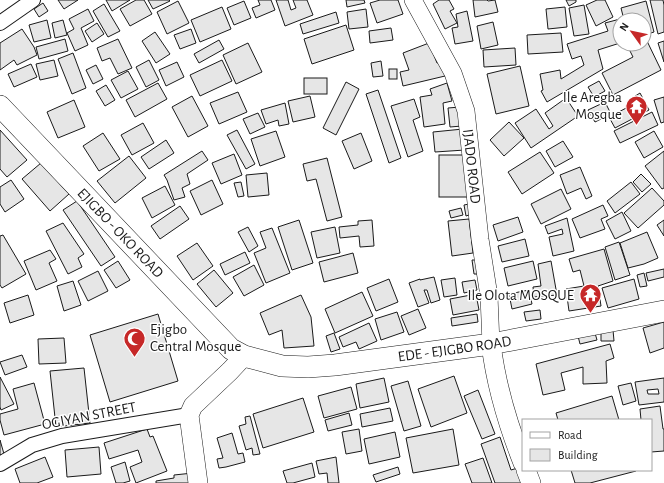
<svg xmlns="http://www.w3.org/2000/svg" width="664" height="483" font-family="'Alegreya Sans',sans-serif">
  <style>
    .building { fill: #e6e6e6; stroke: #1a1a1a; fill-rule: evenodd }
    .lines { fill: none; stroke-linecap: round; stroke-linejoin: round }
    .minor-casing { stroke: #1a1a1a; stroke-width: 16 }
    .tertiary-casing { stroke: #1a1a1a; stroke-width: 18 }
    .secondary-casing { stroke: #1a1a1a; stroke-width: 20 }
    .primary-casing { stroke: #1a1a1a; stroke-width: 22 }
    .minor { stroke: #fff; stroke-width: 14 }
    .tertiary { stroke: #fff; stroke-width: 17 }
    .secondary { stroke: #fff; stroke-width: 19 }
    .primary { stroke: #fff; stroke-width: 21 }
    .labels { text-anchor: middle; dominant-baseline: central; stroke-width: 3; stroke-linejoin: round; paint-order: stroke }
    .poi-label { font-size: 15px; fill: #1a1a1a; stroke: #fff; text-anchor: end }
    .street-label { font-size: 15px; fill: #1a1a1a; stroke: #fff }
  </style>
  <rect width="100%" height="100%" fill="#fff"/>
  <g class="building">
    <polygon points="58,0 78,0 64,9"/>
    <polygon points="106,0 130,0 112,11"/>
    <polygon points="136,0 144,0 152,14 130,26 120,9"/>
    <polygon points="148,0 169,0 170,1 153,9"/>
    <polygon points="258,0 271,0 275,10 256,18 252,8 260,5"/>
    <polygon points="276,0 288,0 291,10 296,8 293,0 307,0 313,15 285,26"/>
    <polygon points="346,0 364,0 365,3 347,7"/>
    <polygon points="380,0 398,0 403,14 377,23 370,3"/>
    <polygon points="439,0 449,0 454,9 450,11 457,23 445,29 433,4"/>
    <polygon points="473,0 487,0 488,1 495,0 498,12 475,17"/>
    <polygon points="566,0 576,0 576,2 569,6"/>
    <polygon points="597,0 605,0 613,17 596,26 586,5"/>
    <polygon points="650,0 663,0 664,5 664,32 658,34"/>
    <polygon points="178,1 189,23 167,34 157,12"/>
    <polygon points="244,1 251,18 234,25 227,8"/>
    <polygon points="646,1 654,32 644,35 644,20 624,20 621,8"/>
    <polygon points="43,3 48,11 39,17 34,9"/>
    <polygon points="104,4 120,31 108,37 93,11"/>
    <polygon points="584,5 589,34 574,36 569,8"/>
    <polygon points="222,7 231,29 200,42 191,20"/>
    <polygon points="565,7 567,27 548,29 546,9"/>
    <polygon points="88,9 94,21 81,28 88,45 75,51 67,33 74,29 69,19"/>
    <polygon points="366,9 368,27 349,29 347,12"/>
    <polygon points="467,11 473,41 455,44 452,28 458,27 456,14"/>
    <polygon points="336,12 339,23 303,34 300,24"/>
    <polygon points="620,19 620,43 598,50 603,69 547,102 541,91 543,90 540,74 560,70 561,79 584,65 581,56 572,59 567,44 608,31 605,23"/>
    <polygon points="47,20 51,38 34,42 29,25"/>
    <polygon points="63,20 67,35 55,38 52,23"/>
    <polygon points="493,22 498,45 481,49 477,26"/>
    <polygon points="97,23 104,34 92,42 85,31"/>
    <polygon points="346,25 354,50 312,64 304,39"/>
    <polygon points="391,28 393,40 370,43 369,31"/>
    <polygon points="22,29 34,47 37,55 17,65 14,60 0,70 0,43"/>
    <polygon points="191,29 196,43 180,49 174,35"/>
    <polygon points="155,32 170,54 156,63 142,41"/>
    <polygon points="561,33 563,52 528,54 527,35"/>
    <polygon points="65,39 68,51 39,59 36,47"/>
    <polygon points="118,39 132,68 118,74 110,58 102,61 97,48"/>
    <polygon points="644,39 646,39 661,70 613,95 602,73 633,57 628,47 635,44 644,44"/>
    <polygon points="219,40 224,49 199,63 194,54"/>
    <polygon points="664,41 664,62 658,43"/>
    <polygon points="248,43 262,72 236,84 223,55"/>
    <polygon points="429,43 437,63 442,62 445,76 403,86 400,72 409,70 403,53"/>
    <polygon points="515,48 516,65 484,67 483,50"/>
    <polygon points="73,53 86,88 72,94 58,59"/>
    <polygon points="54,60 58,76 40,80 36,64"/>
    <polygon points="149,60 159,80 146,87 136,67"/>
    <polygon points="222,60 232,81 200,96 190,75"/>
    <polygon points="381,61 383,76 373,77 371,63"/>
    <polygon points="177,62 184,77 166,86 159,70"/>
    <polygon points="31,64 37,77 14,87 8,74"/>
    <polygon points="96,65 103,79 93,84 86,70"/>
    <polygon points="520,66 529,106 496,114 487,74"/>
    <rect x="389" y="69" width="8" height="10"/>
    <polygon points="128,71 138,89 121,98 111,80"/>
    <rect x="304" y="78" width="23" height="16"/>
    <polygon points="599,81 605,91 594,97 588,87"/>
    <polygon points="346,82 359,89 336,135 323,128"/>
    <polygon points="158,83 167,99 135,117 126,100"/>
    <polygon points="447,83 452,101 443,103 445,124 424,127 420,97 432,95 430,89"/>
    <polygon points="106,85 115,100 105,106 96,91"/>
    <polygon points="378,90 401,158 389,163 366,94"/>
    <polygon points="238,92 247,112 219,124 210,103"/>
    <polygon points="640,93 649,110 615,128 609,117 632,105 629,100"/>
    <polygon points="192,96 208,126 188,137 172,107"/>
    <polygon points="310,96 315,117 293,122 288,101"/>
    <polygon points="664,97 664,122 661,123 654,100"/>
    <polygon points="566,98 578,116 531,148 515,123 536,109 549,129 553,126 545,113"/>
    <polygon points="414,99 420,117 413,120 423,151 408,157 391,106"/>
    <polygon points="74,100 85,127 58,138 47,112"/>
    <polygon points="605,102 611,114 595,122 588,110"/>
    <polygon points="285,103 289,124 279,126 278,120 266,124 261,110"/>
    <polygon points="460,107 462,126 450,127 448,108"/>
    <polygon points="652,112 658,125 620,143 614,131"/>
    <polygon points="258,113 265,127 250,134 243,119"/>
    <polygon points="509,122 524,138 504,156 490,140"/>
    <polygon points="143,123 154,143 132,155 121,135"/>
    <polygon points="463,129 465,150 435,152 433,132"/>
    <polygon points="0,130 27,160 7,177 0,169"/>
    <polygon points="237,130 255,164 246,169 227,135"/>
    <polygon points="276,131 285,157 260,166 251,139"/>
    <polygon points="654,131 663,147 644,158 635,142"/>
    <polygon points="103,133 120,159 99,171 83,146"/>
    <polygon points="361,133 372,161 354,169 342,141"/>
    <polygon points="166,140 174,153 149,169 141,157"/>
    <polygon points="563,141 573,157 555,167 546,151"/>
    <polygon points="202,151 208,160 187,174 190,184 182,188 185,197 174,200 167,180 164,175"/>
    <polygon points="664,151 664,188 662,189 645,166"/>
    <polygon points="540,152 554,173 522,194 508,172"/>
    <polygon points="234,154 242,175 221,184 212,163"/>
    <rect x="439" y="155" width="29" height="42"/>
    <polygon points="129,156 146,178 115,203 97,181"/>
    <polygon points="327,158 342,217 327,221 316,179 307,181 303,164"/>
    <polygon points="41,163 69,194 50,211 22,179"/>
    <polygon points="580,167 592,196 586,199 581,188 567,194 560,175"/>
    <polygon points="267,173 269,195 248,197 246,175"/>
    <polygon points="641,174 651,184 642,192 633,182"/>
    <polygon points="11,180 24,199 5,212 0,204 0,187"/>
    <polygon points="212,180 223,204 201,215 190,191"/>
    <polygon points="241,182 244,196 238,197 234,183"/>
    <polygon points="631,182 640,194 615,213 607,201"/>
    <polygon points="165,186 175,205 152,218 142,198"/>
    <polygon points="652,188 664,201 664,205 638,228 624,213"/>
    <polygon points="561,189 571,209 541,224 531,204"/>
    <polygon points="77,201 115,257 101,266 63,210"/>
    <polygon points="469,204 472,214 466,216 464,205"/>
    <polygon points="603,205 608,216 601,219 605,229 580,238 572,219"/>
    <polygon points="180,206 189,219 160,239 151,226"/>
    <polygon points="461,208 463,215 451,218 449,211"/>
    <polygon points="622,212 631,231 615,239 606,221"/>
    <polygon points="518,217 523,232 498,241 493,225"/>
    <polygon points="567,218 574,251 553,256 549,237 563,234 562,229 548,234 545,226"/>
    <polygon points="469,219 473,253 452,256 448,221"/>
    <polygon points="299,220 313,263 292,270 278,227"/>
    <polygon points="372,220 374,246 360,247 359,236 340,238 339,227 358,225 358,221"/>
    <polygon points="664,220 664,236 657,225"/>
    <polygon points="63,223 84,254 78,258 82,267 68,274 46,231"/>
    <polygon points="248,227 258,246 249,252 238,232"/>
    <polygon points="335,227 340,253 317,258 311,232"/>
    <polygon points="272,228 290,273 266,283 254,253 266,248 260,232"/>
    <polygon points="647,232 658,258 644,264 628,268 620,243"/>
    <polygon points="3,235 26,274 2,288 0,285 0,236"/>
    <polygon points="525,239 529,256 502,262 498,246"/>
    <polygon points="619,242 630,275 615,280 605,247"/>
    <polygon points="197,243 213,266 193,280 177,256"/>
    <polygon points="604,249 613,281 598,286 601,306 569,311 566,289 584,286 580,270 573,272 569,259"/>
    <polygon points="50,250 56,259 49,263 57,281 36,290 24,261"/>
    <polygon points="245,252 250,263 225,275 220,264"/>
    <polygon points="353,253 358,273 324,282 319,262"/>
    <polygon points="472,260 479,260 481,274 474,274"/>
    <polygon points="118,261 130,280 116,288 104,270"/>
    <polygon points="533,261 537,279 508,286 504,268"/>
    <polygon points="551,261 557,295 534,297 533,287 541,286 538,264"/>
    <polygon points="254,265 264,285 244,296 233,277"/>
    <polygon points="664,269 664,277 648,281 646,273"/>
    <polygon points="214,270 233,293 216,307 197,284"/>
    <polygon points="98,271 108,291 88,301 78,281"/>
    <polygon points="644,273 647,286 640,287 637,275"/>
    <polygon points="434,277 440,300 431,303 427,290 424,290 429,303 418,307 409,283 420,279 420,280"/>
    <polygon points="455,278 457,295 444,297 441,280"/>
    <polygon points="389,279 398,302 376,311 367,288"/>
    <polygon points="634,279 639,299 608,308 602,288"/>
    <polygon points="475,280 477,290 464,293 462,282"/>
    <polygon points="73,281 81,305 64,311 57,286"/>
    <polygon points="529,290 532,304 512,309 509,294"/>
    <polygon points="362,292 373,316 335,333 325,309"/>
    <polygon points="476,294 479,310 453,315 450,299"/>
    <polygon points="28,295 34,315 10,323 4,303"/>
    <polygon points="301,295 311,317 314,346 284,348 282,330 269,335 260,313"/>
    <polygon points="418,309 426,328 409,335 401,316"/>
    <polygon points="540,310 541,319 526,321 524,312"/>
    <polygon points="397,312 404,332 381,340 375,319"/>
    <polygon points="158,314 178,381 110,402 90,335"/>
    <polygon points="477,314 478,322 452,326 451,318"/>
    <polygon points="664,322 664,348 650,353 643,328"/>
    <polygon points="369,323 377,341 359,349 356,342 343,347 339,337"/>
    <polygon points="613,330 614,341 601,341 601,331"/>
    <polygon points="334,333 340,349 331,352 326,336"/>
    <polygon points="595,333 597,340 580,344 578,336"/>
    <polygon points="64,338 66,363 39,364 38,339"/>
    <polygon points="610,344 614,358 606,361 607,383 583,384 583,367 561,373 565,390 543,395 536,364"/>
    <polygon points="22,355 27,367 5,375 0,362"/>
    <polygon points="84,368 90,423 56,427 50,371"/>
    <polygon points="454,376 467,413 431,427 418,389"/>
    <polygon points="0,377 14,404 1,410 0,407"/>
    <polygon points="384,378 389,402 360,408 356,384"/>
    <path d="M 664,378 L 664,402 L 639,405 L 635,382 ZM 658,389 L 659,394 L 648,394 L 647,390 Z"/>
    <polygon points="408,381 421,426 404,431 391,386"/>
    <polygon points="34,383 45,424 4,435 0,420 0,414 18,409 13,389"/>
    <polygon points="631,383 636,401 623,405 618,386"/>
    <polygon points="351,387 357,409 324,418 318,396"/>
    <polygon points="478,390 495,434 482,439 464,396"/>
    <polygon points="612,396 619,420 558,420 556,413"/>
    <polygon points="303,398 314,432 263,448 253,414"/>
    <polygon points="660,406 663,429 664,429 664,451 651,452 651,420 641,420 640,409"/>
    <polygon points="390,408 393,421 362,427 360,414"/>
    <polygon points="349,413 352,425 328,431 325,420"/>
    <polygon points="250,416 260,454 253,455 252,448 246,450 239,426 246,424 245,417"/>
    <polygon points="147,429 150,437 153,436 167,471 136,483 130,467 142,462 138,450 109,459 104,443"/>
    <polygon points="359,429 362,451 346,454 342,432"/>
    <polygon points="453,429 459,465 413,473 406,438"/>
    <polygon points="395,432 400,457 369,464 364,439"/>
    <polygon points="232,433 238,454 243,453 245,462 226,467 219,468 217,459 223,458 217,438"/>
    <polygon points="500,437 511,470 521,467 527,483 495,483 481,444"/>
    <polygon points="0,440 4,454 0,455"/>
    <polygon points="99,447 101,474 67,477 65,450"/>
    <polygon points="45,457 53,477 37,483 20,483 15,469"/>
    <polygon points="336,457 339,483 328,483 327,473 319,474 316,461"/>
    <polygon points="483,458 492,483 472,483 465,464"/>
    <polygon points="125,462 130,481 123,483 116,483 111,467"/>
    <polygon points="312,463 315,477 293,483 287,483 283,471"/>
    <polygon points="398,467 400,474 376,482 373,475"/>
    <polygon points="571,470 635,470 636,471 590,483 575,483"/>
    <polygon points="193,473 194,483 156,483 156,481 174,478 174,475"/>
  </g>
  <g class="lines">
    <defs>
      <g id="minor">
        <polyline points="0,23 33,0"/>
        <polyline points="0,464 32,445 62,436 189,415"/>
      </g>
      <g id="tertiary">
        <path id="s1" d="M 413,0 L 453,73 L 466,111 L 480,239 L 489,296 L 491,344"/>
      </g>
      <g id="secondary">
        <path d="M 491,344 C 496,385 508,425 523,463"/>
        <polyline points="526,470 531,483"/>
        <polyline points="198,483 189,415 193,406 230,371 244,356"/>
      </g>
      <g id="primary">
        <path id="s2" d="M 0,106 L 231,349 L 244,356 L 282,366 L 308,367 L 335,365 L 491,344 L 664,311"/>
      </g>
    </defs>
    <use href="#minor" class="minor-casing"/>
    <use href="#tertiary" class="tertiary-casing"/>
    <use href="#secondary" class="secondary-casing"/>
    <use href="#primary" class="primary-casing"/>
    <use href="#minor" class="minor"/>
    <use href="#tertiary" class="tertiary"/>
    <use href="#secondary" class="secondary"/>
    <use href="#primary" class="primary"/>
  </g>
  <defs>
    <symbol id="temple-pin" viewBox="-11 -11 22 30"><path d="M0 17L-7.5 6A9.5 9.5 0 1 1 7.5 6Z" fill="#c62828" stroke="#fff"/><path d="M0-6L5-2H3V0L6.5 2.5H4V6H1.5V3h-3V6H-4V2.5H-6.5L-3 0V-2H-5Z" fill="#fff"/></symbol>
    <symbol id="mosque-pin" viewBox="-11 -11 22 30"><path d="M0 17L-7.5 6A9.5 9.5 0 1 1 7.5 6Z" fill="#c62828" stroke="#fff"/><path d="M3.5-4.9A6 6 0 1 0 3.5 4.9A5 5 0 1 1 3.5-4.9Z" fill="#fff"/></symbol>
  </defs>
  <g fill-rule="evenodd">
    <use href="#temple-pin" x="624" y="94" width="25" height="34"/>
    <use href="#temple-pin" x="578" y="282" width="25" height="34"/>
    <use href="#mosque-pin" x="122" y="326" width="25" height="34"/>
  </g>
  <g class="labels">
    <g class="poi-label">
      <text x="622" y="97">Ile Aregba<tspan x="622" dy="17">Mosque</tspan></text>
      <text x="574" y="295">Ile Olota MOSQUE</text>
      <text x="150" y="329" text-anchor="start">Ejigbo<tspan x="150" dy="17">Central Mosque</tspan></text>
    </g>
    <g class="street-label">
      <text stroke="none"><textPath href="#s1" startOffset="179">IJADO ROAD</textPath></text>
      <text stroke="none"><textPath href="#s2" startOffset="175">EJIGBO - OKO ROAD</textPath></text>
      <text stroke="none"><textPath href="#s2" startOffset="563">EDE - EJIGBO ROAD</textPath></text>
      <text transform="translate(89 416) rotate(-11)">OGIYAN STREET</text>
    </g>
  </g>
  <rect x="522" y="419" width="130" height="52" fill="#ffffff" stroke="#a3a3a3"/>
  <rect x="530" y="432" width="20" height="6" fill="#ffffff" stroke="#a3a3a3"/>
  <text x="558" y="439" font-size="12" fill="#1a1a1a">Road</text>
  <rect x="530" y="449" width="20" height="12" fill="#e6e6e6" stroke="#a3a3a3"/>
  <text x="558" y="459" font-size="12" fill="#1a1a1a">Building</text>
  <g transform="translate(632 32) rotate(303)"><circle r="19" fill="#ffffff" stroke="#a3a3a3"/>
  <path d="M0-3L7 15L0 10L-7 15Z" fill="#c62828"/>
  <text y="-6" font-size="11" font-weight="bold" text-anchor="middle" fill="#1a1a1a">N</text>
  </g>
</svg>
